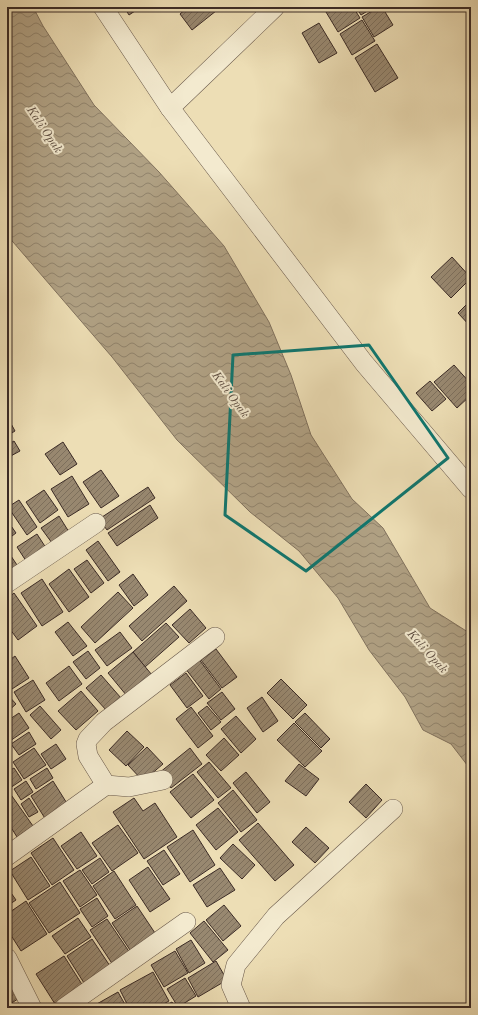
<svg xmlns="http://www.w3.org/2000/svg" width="478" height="1015" font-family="'Old Standard TT',serif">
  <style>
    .water { fill: url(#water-waves); stroke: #81725e }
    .building { fill: url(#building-hatch); stroke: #3b2b26 }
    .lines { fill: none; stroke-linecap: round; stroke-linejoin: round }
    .street-casing { stroke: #68584a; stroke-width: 20 }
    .street { stroke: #f3eacf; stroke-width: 19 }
    .marked { fill: none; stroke: #0f766e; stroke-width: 3; stroke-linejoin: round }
    .labels { text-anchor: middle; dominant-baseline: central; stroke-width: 4; stroke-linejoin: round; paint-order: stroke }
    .water-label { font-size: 12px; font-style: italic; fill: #5e4e42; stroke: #f3eacf }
  </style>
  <defs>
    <pattern id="water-waves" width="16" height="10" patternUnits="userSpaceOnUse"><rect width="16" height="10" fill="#b0a184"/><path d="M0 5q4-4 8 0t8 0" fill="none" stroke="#90836c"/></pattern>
    <pattern id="building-hatch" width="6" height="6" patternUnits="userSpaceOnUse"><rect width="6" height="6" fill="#988870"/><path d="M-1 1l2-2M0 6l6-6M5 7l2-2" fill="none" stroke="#7d6f5c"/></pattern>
  </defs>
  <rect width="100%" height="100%" fill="#eddeb5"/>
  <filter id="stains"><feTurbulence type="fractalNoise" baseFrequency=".005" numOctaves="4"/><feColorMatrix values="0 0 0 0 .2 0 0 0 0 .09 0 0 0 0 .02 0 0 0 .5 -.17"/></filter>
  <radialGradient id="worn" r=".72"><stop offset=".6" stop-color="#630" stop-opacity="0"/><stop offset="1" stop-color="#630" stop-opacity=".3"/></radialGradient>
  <polygon class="water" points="7,7 33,7 43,26 94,105 159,172 224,246 269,322 291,375 311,435 352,499 383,528 430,608 471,634 471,770 451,744 423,730 405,697 369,650 338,598 299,551 250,512 177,440 112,357 7,235"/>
  <g class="building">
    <polygon points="124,7 141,7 129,15"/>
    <polygon points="188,7 221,7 192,30 180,14"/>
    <polygon points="323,7 353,7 360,18 338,32"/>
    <polygon points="356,7 374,7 361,15"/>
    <polygon points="379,7 382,7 393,25 374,37 362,17"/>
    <polygon points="362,20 375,41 352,55 340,34"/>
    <polygon points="319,23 337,53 319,63 302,33"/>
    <polygon points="377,44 398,78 375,92 355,58"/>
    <polygon points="452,257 471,278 451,298 431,277"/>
    <polygon points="471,300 471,327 458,313"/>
    <polygon points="454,365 471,384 471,395 457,408 434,382"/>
    <polygon points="430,381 446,399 432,411 416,393"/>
    <polygon points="9,420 15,431 7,436 7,421"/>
    <polygon points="14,441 20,451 7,458 7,445"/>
    <polygon points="63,442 77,464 60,475 45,454"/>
    <polygon points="101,470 119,496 101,508 83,482"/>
    <polygon points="72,476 89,504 68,517 51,489"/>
    <polygon points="148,487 155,498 107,530 99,519"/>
    <polygon points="44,490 58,510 40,523 26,502"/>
    <polygon points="19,500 37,527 27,535 8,507"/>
    <polygon points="150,505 158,518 117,546 108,533"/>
    <polygon points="59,516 69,532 52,543 41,528"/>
    <polygon points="7,520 16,533 8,539 7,538"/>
    <polygon points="37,534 48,551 28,564 17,547"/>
    <polygon points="98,541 120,572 108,581 86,550"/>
    <polygon points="7,550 17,565 7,572"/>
    <polygon points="87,560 104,583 91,593 74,569"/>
    <polygon points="69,569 89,597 69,612 49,584"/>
    <polygon points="133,574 148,595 134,606 119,585"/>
    <polygon points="42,579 63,612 42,626 21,593"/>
    <polygon points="174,586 187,601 142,641 129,626"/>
    <polygon points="118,592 133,608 95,643 81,627"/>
    <polygon points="14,593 37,626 18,640 7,625 7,599"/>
    <polygon points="190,609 206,628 189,643 172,625"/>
    <polygon points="68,622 87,646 73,656 55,632"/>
    <polygon points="166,623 179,637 145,667 133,652"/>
    <polygon points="120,632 132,648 107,666 95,650"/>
    <polygon points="216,649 237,677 222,688 201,660"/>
    <polygon points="88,651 100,668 86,679 73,662"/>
    <polygon points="133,652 152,675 127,696 108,673"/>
    <polygon points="15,656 29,678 12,689 7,681 7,662"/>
    <polygon points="198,658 221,689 209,699 185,668"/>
    <polygon points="69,666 82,684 59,701 46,683"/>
    <polygon points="186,673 203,696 187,708 170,685"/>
    <polygon points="101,675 121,698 107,711 86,688"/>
    <polygon points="281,679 307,705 293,719 267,693"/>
    <polygon points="33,680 45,700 26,712 14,692"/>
    <polygon points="81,691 98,711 76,730 58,711"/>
    <polygon points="222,692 235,709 221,720 207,703"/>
    <polygon points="7,694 16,704 7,712"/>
    <polygon points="262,697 278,721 263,732 247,708"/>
    <polygon points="40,706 61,730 51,739 30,715"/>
    <polygon points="207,706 221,722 211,730 198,713"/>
    <polygon points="191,707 213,736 198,748 176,719"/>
    <polygon points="19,713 29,728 7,743 7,721"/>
    <polygon points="305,713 330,739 321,748 295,722"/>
    <polygon points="236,716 256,739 241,753 221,729"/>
    <polygon points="294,723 322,751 305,767 277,740"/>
    <polygon points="127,731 144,747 126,766 109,750"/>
    <polygon points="29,732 36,744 19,755 11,744"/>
    <polygon points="224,738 239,755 221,771 206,755"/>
    <polygon points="56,744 66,759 51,769 41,754"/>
    <polygon points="147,747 163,764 143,781 128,765"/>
    <polygon points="34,748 46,765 24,779 13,762"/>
    <polygon points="190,748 202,764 171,788 159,773"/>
    <polygon points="209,762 231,788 218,798 197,772"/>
    <polygon points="299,764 319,779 306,796 285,781"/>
    <polygon points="14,768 22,780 10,788 7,783 7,772"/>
    <polygon points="47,768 53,778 36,789 30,779"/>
    <polygon points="246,772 270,802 257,813 233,783"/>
    <polygon points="193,774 214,800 191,818 170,792"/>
    <polygon points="26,781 33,792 21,800 14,789"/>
    <polygon points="53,781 68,805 46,820 31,796"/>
    <polygon points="366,784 382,800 366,818 349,802"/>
    <polygon points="7,789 33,826 17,837 7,821"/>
    <polygon points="233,790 257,820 241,832 218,803"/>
    <polygon points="29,798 38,812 29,817 21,804"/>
    <polygon points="134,798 143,811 155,803 177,837 144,859 113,812"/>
    <polygon points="218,808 238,832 216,850 196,825"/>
    <polygon points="258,823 294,865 275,881 239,840"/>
    <polygon points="118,825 138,853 112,871 92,843"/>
    <polygon points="306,827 329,848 315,863 292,842"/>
    <polygon points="193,830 215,865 190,882 167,847"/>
    <polygon points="81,832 97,856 77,869 61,846"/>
    <polygon points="53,838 74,870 52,885 31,853"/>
    <polygon points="233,844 255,865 242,879 220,858"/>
    <polygon points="164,850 180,874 163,885 147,861"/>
    <polygon points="31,857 50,886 28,900 10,871"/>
    <polygon points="100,858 109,872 92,884 82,870"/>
    <polygon points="148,867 170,899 150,912 129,880"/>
    <polygon points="220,868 235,890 207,907 193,885"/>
    <polygon points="80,870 97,895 80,907 63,881"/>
    <polygon points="114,871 136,905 115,919 93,886"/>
    <polygon points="60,882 80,913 49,933 29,903"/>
    <polygon points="7,887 16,900 7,906"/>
    <polygon points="97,898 108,916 92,927 80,909"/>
    <polygon points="26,901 47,934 21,951 7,929 7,914"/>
    <polygon points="224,905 241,926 223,941 206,920"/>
    <polygon points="137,906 157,936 132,953 112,923"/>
    <polygon points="78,918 91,937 65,954 52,936"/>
    <polygon points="107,919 130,953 113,965 90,930"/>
    <polygon points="204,921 228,950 213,962 190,933"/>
    <polygon points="92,939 110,966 84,983 67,956"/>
    <polygon points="191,940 205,963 189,973 176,949"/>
    <polygon points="175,951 188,973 164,987 151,965"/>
    <polygon points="64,956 83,986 55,1004 36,974"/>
    <polygon points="216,961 227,980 198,997 188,978"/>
    <polygon points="153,972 169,1001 156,1008 129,1008 120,990"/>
    <polygon points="7,975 24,995 7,1006"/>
    <polygon points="185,978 196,996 178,1007 167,989"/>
    <polygon points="118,992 127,1008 97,1008 95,1005"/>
    <polygon points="172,1002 176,1008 161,1008"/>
  </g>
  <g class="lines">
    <defs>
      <g id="street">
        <polyline points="103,7 170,108"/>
        <polyline points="275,7 170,108 364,363 471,489"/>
        <polyline points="7,583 96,523"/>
        <polyline points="106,785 88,756 86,744 88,739 104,722 215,637"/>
        <polyline points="7,856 106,785 129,787 163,780"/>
        <polyline points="7,958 32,1008"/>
        <polyline points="64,1008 186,922"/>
        <polyline points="241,1008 231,985 236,965 276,916 393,809"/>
      </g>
    </defs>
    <use href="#street" class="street-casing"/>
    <use href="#street" class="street"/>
  </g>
  <path class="marked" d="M 369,345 L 448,458 L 306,571 L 225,515 L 233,355 Z"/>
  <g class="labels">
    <g class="water-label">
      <text transform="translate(44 130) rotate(56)">Kali Opak</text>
      <text transform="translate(230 395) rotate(54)">Kali Opak</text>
      <text transform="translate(427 652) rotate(48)">Kali Opak</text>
    </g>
  </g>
  <rect width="478" height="1015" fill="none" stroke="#eddeb5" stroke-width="24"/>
  <rect x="8" y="8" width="462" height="999" fill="none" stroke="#3b2b26" stroke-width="2"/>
  <rect x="12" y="12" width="454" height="991" fill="none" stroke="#3b2b26"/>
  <rect width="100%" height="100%" filter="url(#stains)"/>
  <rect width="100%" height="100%" fill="url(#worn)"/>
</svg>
